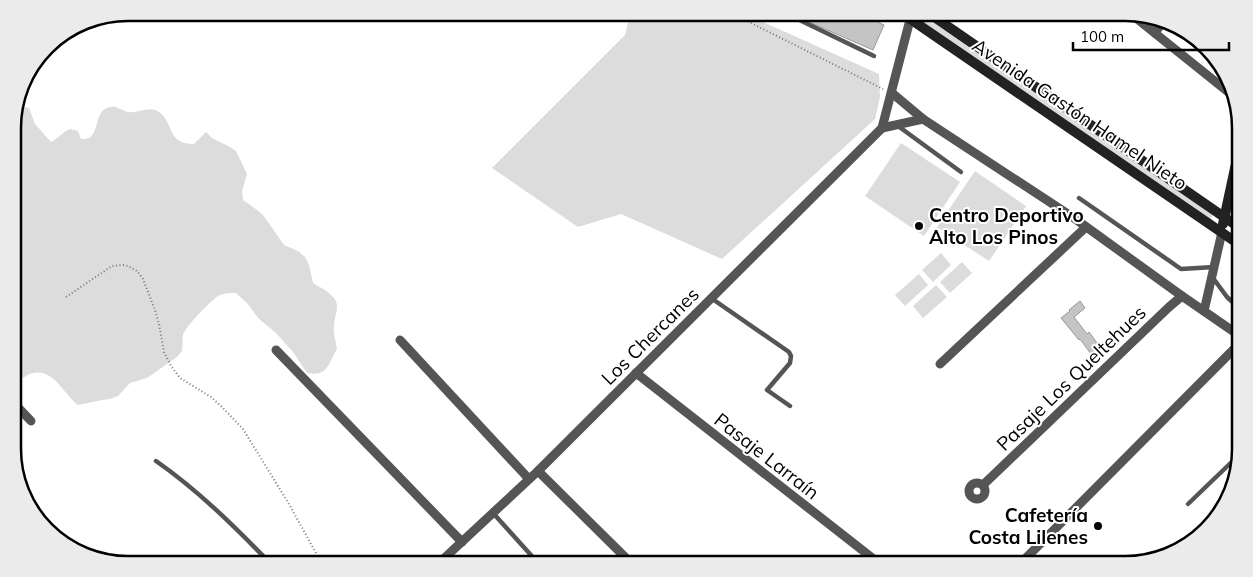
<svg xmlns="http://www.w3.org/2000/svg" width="1253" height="577" font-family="Mulish,sans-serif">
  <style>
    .green { fill: #dcdcdc }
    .building { fill: #c4c4c4; stroke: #999 }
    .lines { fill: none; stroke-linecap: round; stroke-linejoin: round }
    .path { stroke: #777; stroke-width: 2; stroke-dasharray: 1 2.5; stroke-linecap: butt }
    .lane { stroke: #555; stroke-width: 4.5 }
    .street { stroke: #555; stroke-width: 9 }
    .secondary { stroke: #222; stroke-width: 10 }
    .poi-dot { fill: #000; stroke: #fff; stroke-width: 2 }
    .labels { text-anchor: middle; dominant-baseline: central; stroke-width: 4; stroke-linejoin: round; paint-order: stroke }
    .street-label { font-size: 19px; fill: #000; stroke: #fff }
    .poi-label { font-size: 19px; font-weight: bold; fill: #000; stroke: #fff; text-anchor: start }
    .rim { fill: none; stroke: #000; stroke-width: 2.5 }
  </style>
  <rect width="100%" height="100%" fill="#fff"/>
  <g class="green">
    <polygon points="630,13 743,13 879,74 880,97 875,119 722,259 621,214 578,227 492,168 625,35"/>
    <polygon points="924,16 1213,214 1211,219 1209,220 921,21 921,19"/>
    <path d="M 16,106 L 19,106 L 29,108 L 35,124 L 51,142 C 59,138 62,132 70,129 L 78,131 L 81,139 C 83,139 86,139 89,138 C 100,131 94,110 110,107 C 116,105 122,111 128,112 C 139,114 148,105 159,112 C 174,122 166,144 194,144 L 206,132 L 212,138 L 230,147 L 236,151 L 247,174 L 242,191 L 243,200 L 257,210 L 263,215 L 284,245 L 298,251 L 305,257 L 309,265 L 313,283 C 319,287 327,290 332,296 C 342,305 334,315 334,326 C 333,334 336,342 337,349 C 328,364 328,377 307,373 L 293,352 L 276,333 L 258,318 L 248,304 L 236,293 C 230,293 226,293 220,295 C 213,298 184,328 183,335 C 182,340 183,346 182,351 L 177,357 L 147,378 L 130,383 L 118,396 L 110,399 L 102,400 L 78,405 C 63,394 53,366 30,374 C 24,376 19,382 13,385 L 13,120 Z"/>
    <polygon points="901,143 960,182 924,236 865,196"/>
    <polygon points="975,171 1026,206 989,261 937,227"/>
    <polygon points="941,253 951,265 933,282 922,270"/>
    <polygon points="962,262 972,273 950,293 940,282"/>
    <polygon points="919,274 928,285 905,306 895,295"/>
    <polygon points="936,285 947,297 923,318 913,306"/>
  </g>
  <g class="building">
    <polygon points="794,12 856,12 884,25 873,50 793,15"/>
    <polygon points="1240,282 1240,301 1231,295"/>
    <polygon points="1080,301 1085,308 1074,317 1087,334 1089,332 1100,347 1091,354 1080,339 1079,340 1061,318 1070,311 1069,310"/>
  </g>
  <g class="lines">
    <g class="path">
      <polyline points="729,12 883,89"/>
      <polyline points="66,297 112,266 123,265 128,266 137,271 143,279 155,310 159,324 164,352 171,366 180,378 211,397 222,407 243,429 289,504 322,564"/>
    </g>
    <g class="lane">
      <polyline points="783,12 874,56"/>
      <polyline points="898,126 961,172"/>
      <polyline points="1079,198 1181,269 1214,267"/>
      <polyline points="1213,278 1227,297 1240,309"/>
      <polyline points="711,298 789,352 791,356 790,363 767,390 790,406"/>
      <path d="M 156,461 C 199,491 235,527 271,564"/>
      <polyline points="1188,504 1240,454"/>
      <polyline points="493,513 539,564"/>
    </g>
    <g class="street">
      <polyline points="1131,14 1232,95"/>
      <polyline points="1155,33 1164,20"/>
      <polyline points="892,93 923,119"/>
      <polyline points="882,128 923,119 1074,218 1182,296 1240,336"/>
      <polyline points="882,128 912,12"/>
      <polyline points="1204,311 1222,232"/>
      <polyline points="400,340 529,479"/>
      <polyline points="276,350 462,542"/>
      <polyline points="940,364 1086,227"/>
      <polyline points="636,373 880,564"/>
      <polyline points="13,402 31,421"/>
      <polyline points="538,471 632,564"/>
      <circle cx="977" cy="491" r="8"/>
      <polyline points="983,485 1169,307 1182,296"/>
      <polyline points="438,564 538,471 882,128"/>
      <polyline points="1020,564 1240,343"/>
    </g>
    <g class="secondary">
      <polyline points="900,12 1240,245"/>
      <polyline points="927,12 1240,228"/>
      <polyline points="1223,224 1240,145"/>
    </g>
  </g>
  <g class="poi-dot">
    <circle cx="919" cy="226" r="5"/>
    <circle cx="1098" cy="526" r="5"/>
  </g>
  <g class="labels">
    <g class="street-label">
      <text transform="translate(1080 114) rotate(34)">Avenida Gastón Hamel Nieto</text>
      <text transform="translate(650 336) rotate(-45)">Los Chercanes</text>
      <text transform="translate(1071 378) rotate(-44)">Pasaje Los Queltehues</text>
      <text transform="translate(767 456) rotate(38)">Pasaje Larraín</text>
    </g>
    <g class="poi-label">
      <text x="929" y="215">Centro Deportivo<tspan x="929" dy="22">Alto Los Pinos</tspan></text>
      <text x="1088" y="515" text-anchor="end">Cafetería<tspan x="1088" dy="22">Costa Lilenes</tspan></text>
    </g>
  </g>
  <path d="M0 0H1253V577H0ZM128 21H1125A107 107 0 0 1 1232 128V449A107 107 0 0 1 1125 556H128A107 107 0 0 1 21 449V128A107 107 0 0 1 128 21Z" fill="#ebebeb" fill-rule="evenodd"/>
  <path class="rim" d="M128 21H1125A107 107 0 0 1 1232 128V449A107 107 0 0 1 1125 556H128A107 107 0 0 1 21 449V128A107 107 0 0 1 128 21Z"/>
  <path d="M1073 42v8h156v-8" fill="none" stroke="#000000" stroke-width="2.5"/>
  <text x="1080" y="42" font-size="15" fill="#000000" stroke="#ffffff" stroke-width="4" paint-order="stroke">100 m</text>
</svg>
